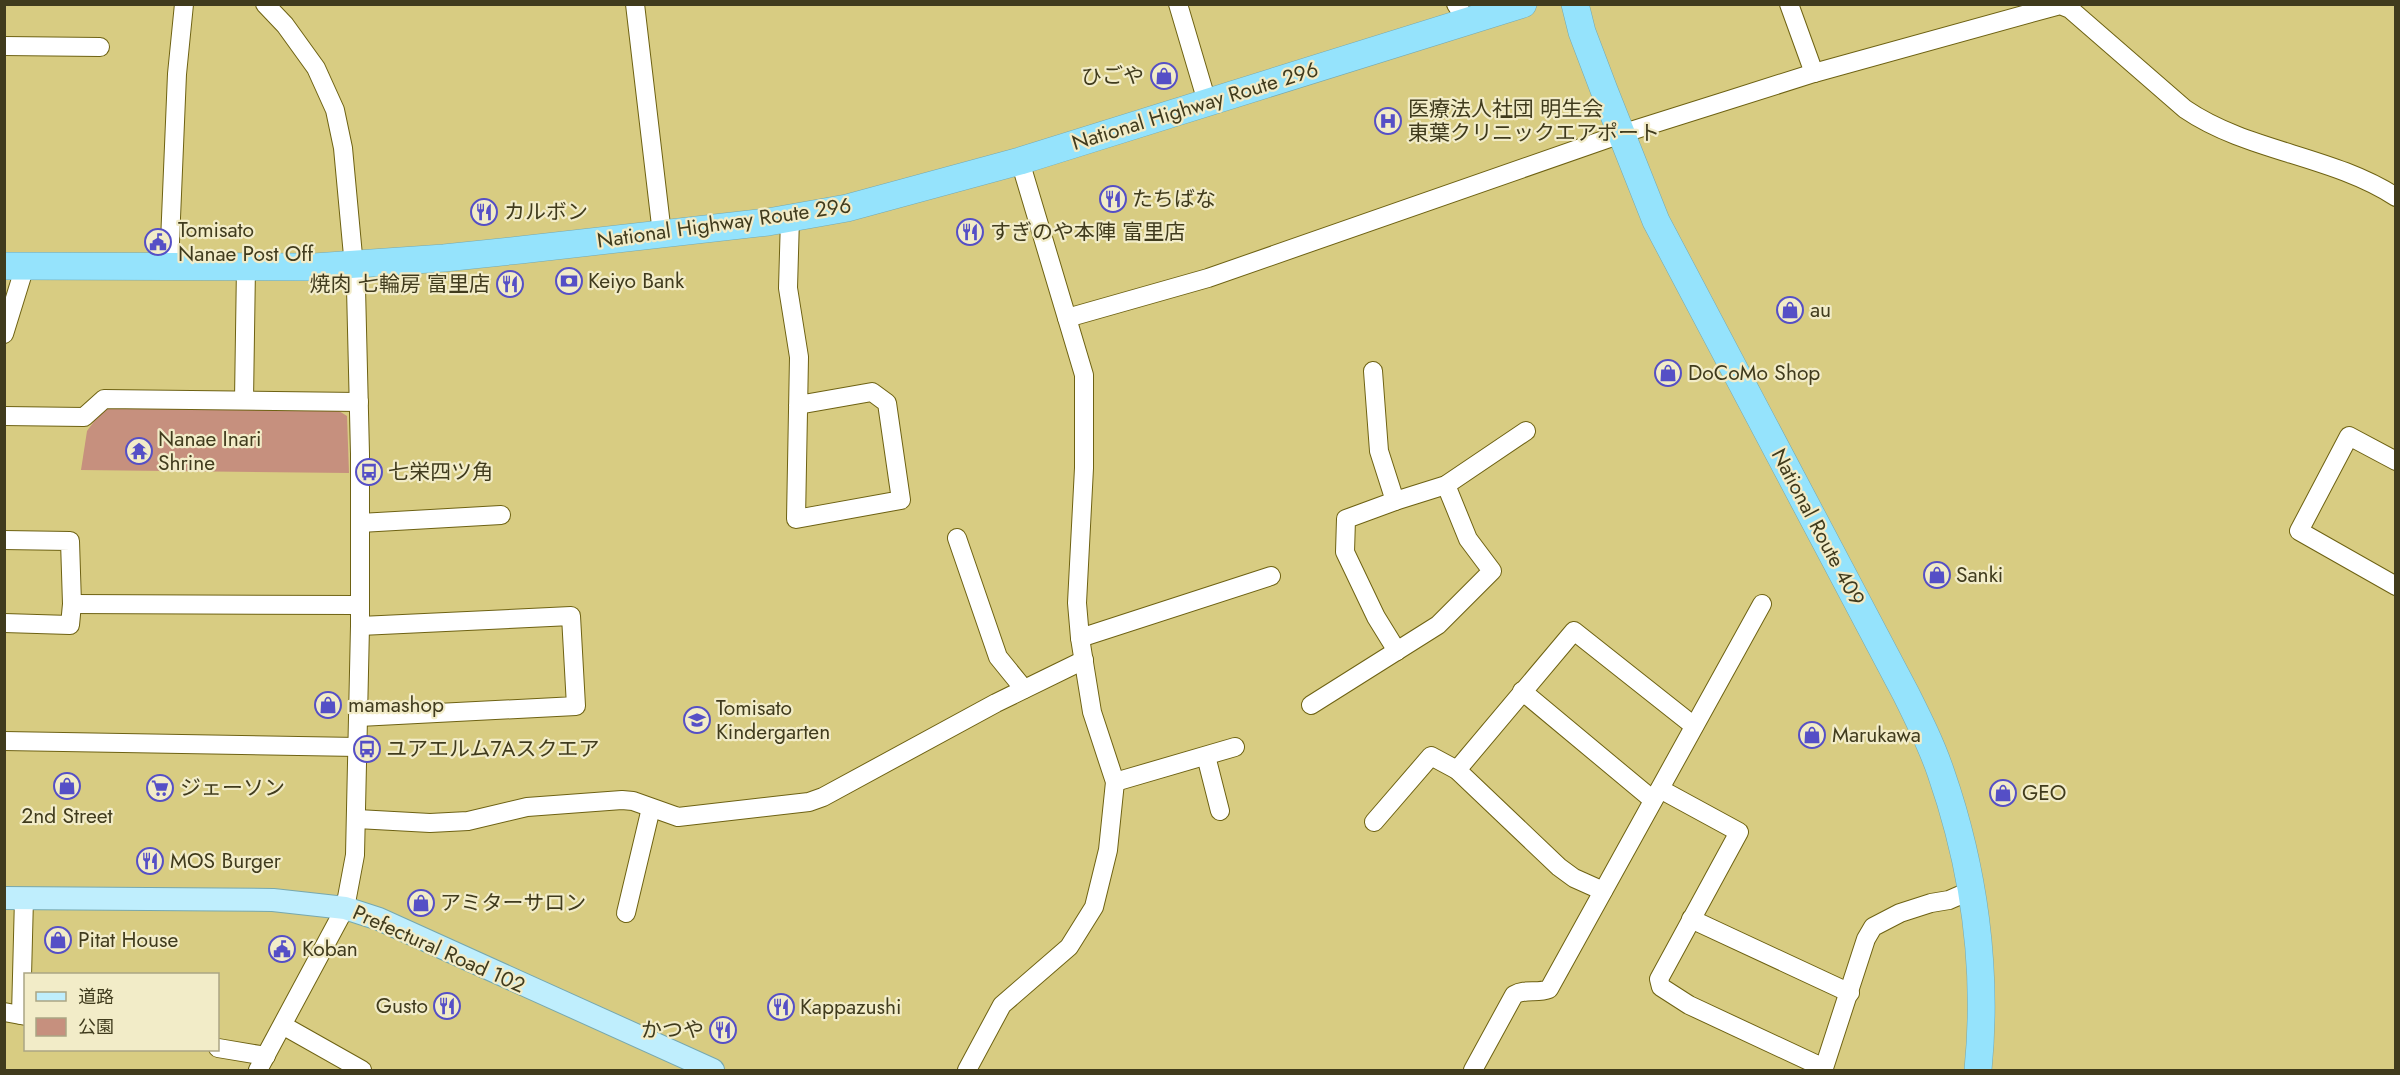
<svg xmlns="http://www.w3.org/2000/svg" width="2400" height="1075" font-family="Jost,'Noto Sans JP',sans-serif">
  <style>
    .green { fill: #c6907e }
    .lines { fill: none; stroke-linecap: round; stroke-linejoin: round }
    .minor-casing { stroke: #6e6213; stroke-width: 20 }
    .major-casing { stroke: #77a8ae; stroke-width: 24 }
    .highway-casing { stroke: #77a8ae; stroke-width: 28 }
    .minor { stroke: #fff; stroke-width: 18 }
    .major { stroke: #bfeefd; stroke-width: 22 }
    .highway { stroke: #95e3fc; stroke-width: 27 }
    .labels { text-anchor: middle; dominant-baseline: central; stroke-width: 4.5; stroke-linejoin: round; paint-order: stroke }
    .poi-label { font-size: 21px; fill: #403b1d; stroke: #f2ecc8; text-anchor: start }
    .street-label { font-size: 21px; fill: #403b1d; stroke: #f2ecc8 }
  </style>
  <rect width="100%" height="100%" fill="#d8cc82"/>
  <polygon class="green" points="106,405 334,408 347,416 349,473 81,470 87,431"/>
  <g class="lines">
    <defs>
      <g id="minor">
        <polyline points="635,4 662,234"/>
        <polyline points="1178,4 1207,102"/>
        <polyline points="1456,4 1467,21"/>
        <polyline points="1789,4 1814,73"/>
        <polyline points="4,46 100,47"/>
        <polyline points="790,218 788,288 799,357 796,519 901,500 887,403 872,392 798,405"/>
        <polyline points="169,266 177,74 184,4"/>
        <path d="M 1067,318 L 1208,278 L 1621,134 L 1732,99 L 1814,73 L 2060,5 L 2070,9 L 2185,109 C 2248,152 2331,155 2396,197"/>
        <polyline points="4,334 25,266"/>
        <polyline points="1373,371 1379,451 1395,501 1346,519 1345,552 1376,617 1397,651"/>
        <polyline points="244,400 246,266"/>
        <polyline points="4,416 84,417 104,399 359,402"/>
        <polyline points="2396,461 2349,436 2299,531 2396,586"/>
        <polyline points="1395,501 1446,485 1526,431"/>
        <polyline points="360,523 501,515"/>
        <polyline points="957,538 998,657 1024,689"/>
        <polyline points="4,540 70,541 72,604 70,625 4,623"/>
        <polyline points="72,604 359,605"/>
        <polyline points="1080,638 1271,576"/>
        <polyline points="1522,691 1653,800"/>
        <polyline points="1311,705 1438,625 1492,571 1468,539 1446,485"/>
        <polyline points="359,717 576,706 571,616 360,626"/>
        <polyline points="4,741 358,747"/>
        <polyline points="1206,756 1220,811"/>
        <polyline points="1457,770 1574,631 1694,726"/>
        <polyline points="1115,782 1235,747"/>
        <polyline points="1660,789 1739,832 1659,979 1661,987 1689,1005 1824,1068 1866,939 1873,927 1900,913 1931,903 1949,900 1972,890"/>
        <polyline points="357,819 430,823 468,821 527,807 622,800 633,801 678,817 809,802 823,797 996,703 1084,660"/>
        <polyline points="1374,822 1431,756 1457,770 1559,867 1574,878 1603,891"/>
        <polyline points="626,913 651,808"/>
        <polyline points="1691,919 1850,993"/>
        <polyline points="4,1012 26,1016"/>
        <polyline points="21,1015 24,898"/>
        <polyline points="284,1026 362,1070"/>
        <polyline points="218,1048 266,1056"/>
        <polyline points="258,1070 345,908 355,855 360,626 360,454 356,288 343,148 335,110 316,68 285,25 265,4"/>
        <polyline points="967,1070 1002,1005 1069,947 1094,907 1108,850 1115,782 1092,712 1080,638 1077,603 1084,468 1084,375 1020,161"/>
        <path d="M 1473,1070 L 1514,995 C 1526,988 1537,994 1549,989 L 1762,604"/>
      </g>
      <polyline id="major" points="4,898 273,900 345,908 379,919 713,1070"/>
      <g id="highway">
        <path d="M 1575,4 L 1582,32 L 1604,90 L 1656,221 L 1906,694 C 1919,720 1932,746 1941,773 C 1974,868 1988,970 1978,1070"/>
        <polyline points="4,266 314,267 444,258 520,250 768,222 847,208 1020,161 1523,4"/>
      </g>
    </defs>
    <use href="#minor" class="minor-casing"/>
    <use href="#major" class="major-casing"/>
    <use href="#highway" class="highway-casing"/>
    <use href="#minor" class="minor"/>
    <use href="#major" class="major"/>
    <use href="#highway" class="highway"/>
  </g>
  <defs>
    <symbol id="shop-ring" viewBox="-11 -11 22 22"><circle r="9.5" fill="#f2ecc8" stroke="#554fc6" stroke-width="1.5"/><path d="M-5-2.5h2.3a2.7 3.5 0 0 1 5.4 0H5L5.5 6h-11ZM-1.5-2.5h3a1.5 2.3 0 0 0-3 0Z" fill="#554fc6"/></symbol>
    <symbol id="hospital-ring" viewBox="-11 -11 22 22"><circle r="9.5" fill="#f2ecc8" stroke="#554fc6" stroke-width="1.5"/><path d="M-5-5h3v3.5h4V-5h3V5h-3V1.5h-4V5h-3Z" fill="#554fc6"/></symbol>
    <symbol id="restaurant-ring" viewBox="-11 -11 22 22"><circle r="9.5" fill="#f2ecc8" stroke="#554fc6" stroke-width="1.5"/><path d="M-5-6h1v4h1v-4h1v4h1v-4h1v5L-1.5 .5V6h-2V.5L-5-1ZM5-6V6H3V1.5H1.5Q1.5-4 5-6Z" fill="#554fc6"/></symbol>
    <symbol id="civic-ring" viewBox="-11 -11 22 22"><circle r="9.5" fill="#f2ecc8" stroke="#554fc6" stroke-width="1.5"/><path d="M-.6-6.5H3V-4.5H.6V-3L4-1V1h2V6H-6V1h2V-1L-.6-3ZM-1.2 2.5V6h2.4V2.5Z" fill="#554fc6"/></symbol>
    <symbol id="bank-ring" viewBox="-11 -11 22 22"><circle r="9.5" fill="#f2ecc8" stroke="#554fc6" stroke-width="1.5"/><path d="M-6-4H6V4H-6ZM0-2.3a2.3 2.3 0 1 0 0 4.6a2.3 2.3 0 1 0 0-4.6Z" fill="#554fc6"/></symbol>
    <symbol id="temple-ring" viewBox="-11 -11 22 22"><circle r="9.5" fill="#f2ecc8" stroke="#554fc6" stroke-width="1.5"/><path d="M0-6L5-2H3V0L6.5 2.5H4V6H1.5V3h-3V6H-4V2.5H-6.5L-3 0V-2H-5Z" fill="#554fc6"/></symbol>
    <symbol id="bus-ring" viewBox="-11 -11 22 22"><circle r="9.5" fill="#f2ecc8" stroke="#554fc6" stroke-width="1.5"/><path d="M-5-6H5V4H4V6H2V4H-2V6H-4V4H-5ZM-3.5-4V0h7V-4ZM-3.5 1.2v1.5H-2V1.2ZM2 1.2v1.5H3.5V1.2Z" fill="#554fc6"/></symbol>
    <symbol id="school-ring" viewBox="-11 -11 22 22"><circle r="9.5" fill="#f2ecc8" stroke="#554fc6" stroke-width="1.5"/><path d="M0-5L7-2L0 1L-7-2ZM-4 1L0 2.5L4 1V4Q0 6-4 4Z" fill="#554fc6"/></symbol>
    <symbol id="supermarket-ring" viewBox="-11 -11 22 22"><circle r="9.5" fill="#f2ecc8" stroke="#554fc6" stroke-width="1.5"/><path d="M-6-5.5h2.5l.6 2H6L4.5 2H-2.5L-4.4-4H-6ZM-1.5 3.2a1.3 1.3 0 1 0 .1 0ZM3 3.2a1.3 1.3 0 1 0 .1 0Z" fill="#554fc6"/></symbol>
  </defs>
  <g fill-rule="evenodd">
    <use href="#shop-ring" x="1149" y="61" width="30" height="30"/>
    <use href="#hospital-ring" x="1373" y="106" width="30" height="30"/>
    <use href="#restaurant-ring" x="1098" y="184" width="30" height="30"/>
    <use href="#restaurant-ring" x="469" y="197" width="30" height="30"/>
    <use href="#restaurant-ring" x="955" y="217" width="30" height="30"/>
    <use href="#civic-ring" x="143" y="227" width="30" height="30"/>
    <use href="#bank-ring" x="554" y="266" width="30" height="30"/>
    <use href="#restaurant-ring" x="495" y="269" width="30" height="30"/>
    <use href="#shop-ring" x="1775" y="295" width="30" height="30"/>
    <use href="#shop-ring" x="1653" y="358" width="30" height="30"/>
    <use href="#temple-ring" x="124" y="436" width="30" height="30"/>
    <use href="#bus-ring" x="354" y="457" width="30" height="30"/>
    <use href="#shop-ring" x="1922" y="560" width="30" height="30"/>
    <use href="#shop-ring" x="313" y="690" width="30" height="30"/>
    <use href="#school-ring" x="682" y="705" width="30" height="30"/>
    <use href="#shop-ring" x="1797" y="720" width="30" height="30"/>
    <use href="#bus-ring" x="352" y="734" width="30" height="30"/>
    <use href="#shop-ring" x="52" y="771" width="30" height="30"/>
    <use href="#supermarket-ring" x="145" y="773" width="30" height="30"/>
    <use href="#shop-ring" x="1988" y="778" width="30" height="30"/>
    <use href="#restaurant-ring" x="135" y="846" width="30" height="30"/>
    <use href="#shop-ring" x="406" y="888" width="30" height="30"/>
    <use href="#shop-ring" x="43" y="925" width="30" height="30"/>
    <use href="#civic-ring" x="267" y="934" width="30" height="30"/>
    <use href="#restaurant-ring" x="432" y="991" width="30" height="30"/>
    <use href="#restaurant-ring" x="766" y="992" width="30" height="30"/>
    <use href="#restaurant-ring" x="708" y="1015" width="30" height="30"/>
  </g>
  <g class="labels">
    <g class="poi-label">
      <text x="1144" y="76" text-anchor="end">ひごや</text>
      <text x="1408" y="109">医療法人社団 明生会<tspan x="1408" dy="24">東葉クリニックエアポート</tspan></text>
      <text x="1132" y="199">たちばな</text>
      <text x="504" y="212">カルボン</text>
      <text x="178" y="230">Tomisato<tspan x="178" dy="24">Nanae Post Off</tspan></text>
      <text x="990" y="232">すぎのや本陣 富里店</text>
      <text x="588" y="281">Keiyo Bank</text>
      <text x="490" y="284" text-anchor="end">焼肉 七輪房 富里店</text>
      <text x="1810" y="310">au</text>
      <text x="1688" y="373">DoCoMo Shop</text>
      <text x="158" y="439">Nanae Inari<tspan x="158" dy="24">Shrine</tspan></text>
      <text x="388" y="472">七栄四ツ角</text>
      <text x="1956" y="575">Sanki</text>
      <text x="348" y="705">mamashop</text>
      <text x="716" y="708">Tomisato<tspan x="716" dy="24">Kindergarten</tspan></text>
      <text x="1832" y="735">Marukawa</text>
      <text x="386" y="749">ユアエルム7Aスクエア</text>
      <text x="180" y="788">ジェーソン</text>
      <text x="2022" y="793">GEO</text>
      <text x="67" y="816" text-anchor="middle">2nd Street</text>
      <text x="170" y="861">MOS Burger</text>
      <text x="440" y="903">アミターサロン</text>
      <text x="78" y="940">Pitat House</text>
      <text x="302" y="949">Koban</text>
      <text x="428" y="1006" text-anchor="end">Gusto</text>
      <text x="800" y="1007">Kappazushi</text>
      <text x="704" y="1030" text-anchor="end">かつや</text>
    </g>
    <g class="street-label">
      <text transform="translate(1195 106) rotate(-17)">National Highway Route 296</text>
      <text transform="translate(724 223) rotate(-8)">National Highway Route 296</text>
      <text transform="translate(1818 527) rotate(62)">National Route 409</text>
      <text transform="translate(439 949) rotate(24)">Prefectural Road 102</text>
    </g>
  </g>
  <rect width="2400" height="1075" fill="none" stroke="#403b1d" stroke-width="12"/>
  <rect x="24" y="973" width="195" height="78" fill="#f2ecc8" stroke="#aba584" stroke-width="1.5"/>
  <rect x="36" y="992" width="30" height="9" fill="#bfeefd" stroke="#aba584" stroke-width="1.5"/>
  <text x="78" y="1003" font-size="18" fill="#403b1d">道路</text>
  <rect x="36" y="1018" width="30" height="18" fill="#c6907e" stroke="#aba584" stroke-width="1.5"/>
  <text x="78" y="1033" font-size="18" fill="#403b1d">公園</text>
</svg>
